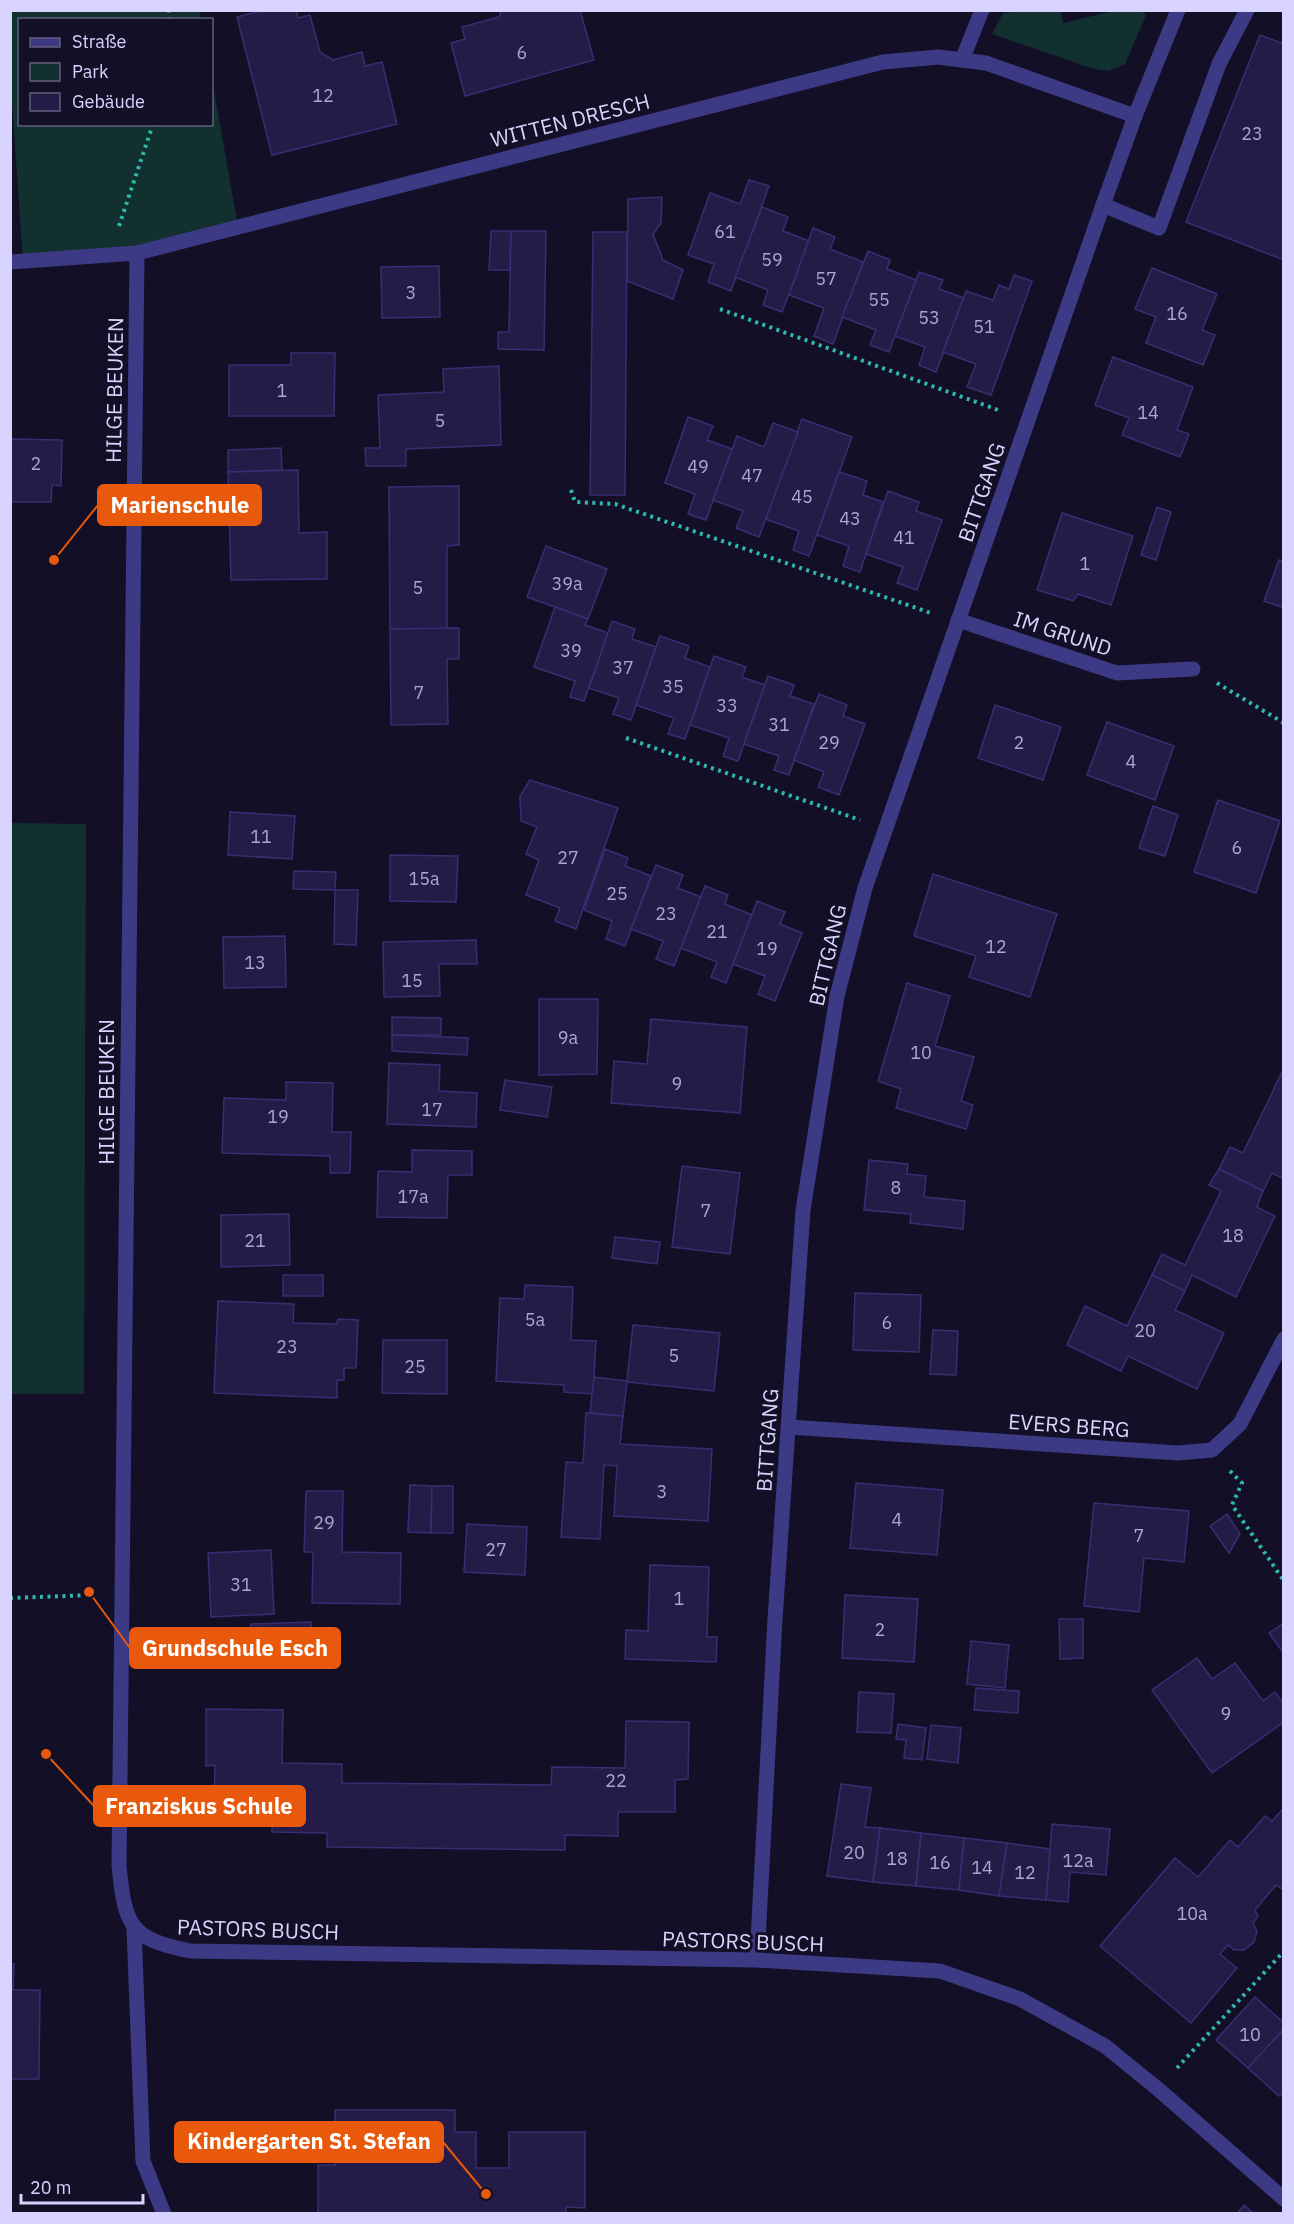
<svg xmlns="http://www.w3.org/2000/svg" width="1294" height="2224" font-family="'IBM Plex Sans',sans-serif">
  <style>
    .green { fill: #12302f }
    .building { fill: #241b47; stroke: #3b2d73; stroke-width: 1.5 }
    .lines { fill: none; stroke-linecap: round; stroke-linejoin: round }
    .path { stroke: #2fb8b0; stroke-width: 4; stroke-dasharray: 3 4.5; stroke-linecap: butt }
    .service { stroke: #3d3a85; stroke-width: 15 }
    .minor { stroke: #3d3a85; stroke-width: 15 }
    .labels { text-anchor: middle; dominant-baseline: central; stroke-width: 6; stroke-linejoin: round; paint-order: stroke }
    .number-label { font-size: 18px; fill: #aca6d1 }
    .street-label { font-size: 21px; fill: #d9d4ff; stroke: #130f26 }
    .leader { fill: none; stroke: #e8590c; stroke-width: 2 }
    .callout-dot { fill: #e8590c; stroke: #130f26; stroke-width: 2 }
    .callout { fill: #e8590c; stroke: #e8590c; stroke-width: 2 }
    .callout-label { font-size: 22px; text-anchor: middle; font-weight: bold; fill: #fff }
  </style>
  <rect width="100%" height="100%" fill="#130f26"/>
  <g class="green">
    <polygon points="10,11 200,11 201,19 20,20 20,124 212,124 212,78 238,227 137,253 23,262 11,88"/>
    <polygon points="1023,11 1061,11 1063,23 1113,11 1142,11 1146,15 1125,64 1108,71 1094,69 992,34 1003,13"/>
    <polygon points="11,823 86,824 84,1394 11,1394"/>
  </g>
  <g class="building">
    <polygon points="265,10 296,10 298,18 310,15 320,52 333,60 362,52 365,66 382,62 397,124 272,155 237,17"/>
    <polygon points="502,10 580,10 594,60 465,96 451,43 465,39 462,27 499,17"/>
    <polygon points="1260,35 1284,44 1284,260 1186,222"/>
    <polygon points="749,180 769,186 731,291 708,282 714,264 688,255 710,193 740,204"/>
    <polygon points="662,197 661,223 653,234 663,260 683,270 673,299 627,281 628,199"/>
    <polygon points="762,207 788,217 783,231 809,241 782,312 763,305 768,290 735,277"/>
    <polygon points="813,228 835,237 830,249 863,262 833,344 814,336 824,308 789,295"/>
    <polygon points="491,231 511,231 510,270 489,270"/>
    <polygon points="511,231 546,231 544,350 498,349 498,332 509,332"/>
    <polygon points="593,232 627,232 625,495 590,495"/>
    <polygon points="868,251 890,260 887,269 916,280 889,352 870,345 876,330 842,317"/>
    <polygon points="439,266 440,317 382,318 381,267"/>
    <polygon points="1152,268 1217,294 1202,330 1215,335 1203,365 1146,343 1156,317 1135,309"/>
    <polygon points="919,272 943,280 939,289 964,298 936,372 919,365 925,347 895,336"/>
    <polygon points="1014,275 1032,281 991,395 967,387 976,364 943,352 966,291 993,300 999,285 1009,289"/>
    <polygon points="291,353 335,353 334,416 229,416 229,365 291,365"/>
    <polygon points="1113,357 1193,387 1177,430 1189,434 1180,457 1122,435 1129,418 1095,405"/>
    <polygon points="499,366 501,445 406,449 406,466 366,466 365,448 380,448 378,395 444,392 443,369"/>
    <polygon points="688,417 713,426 707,440 732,449 706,520 688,514 695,494 665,483"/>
    <polygon points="802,419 852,437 809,556 793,550 799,531 765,519"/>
    <polygon points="773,423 798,432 759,537 736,528 743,511 713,500 737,436 764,447"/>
    <polygon points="10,439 62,440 61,486 52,485 51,502 10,502"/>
    <polygon points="281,448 282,470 228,472 228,450"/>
    <polygon points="298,470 299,533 327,532 327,579 231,580 228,472"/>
    <polygon points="839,472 867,481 863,495 883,502 860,572 843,566 849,546 817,535"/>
    <polygon points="459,486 459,545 447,546 447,629 390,629 389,487"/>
    <polygon points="888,491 919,502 916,511 942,520 917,590 897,583 903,567 866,554"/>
    <polygon points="1157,507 1171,512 1156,560 1141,555"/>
    <polygon points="1062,513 1133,536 1111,605 1078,594 1073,601 1037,590"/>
    <polygon points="546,546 607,569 588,619 527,597"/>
    <polygon points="1279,560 1284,562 1284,608 1264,601"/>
    <polygon points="555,607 588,619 585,625 608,633 584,701 570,697 575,681 534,667"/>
    <polygon points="612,621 635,629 632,639 656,647 631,720 613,714 619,698 589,688"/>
    <polygon points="459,628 459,659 447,659 448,724 391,725 390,629"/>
    <polygon points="660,636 689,646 685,658 710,667 685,739 668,734 674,718 636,705"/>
    <polygon points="714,656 746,667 742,677 765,685 738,761 723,756 729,738 690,725"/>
    <polygon points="768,676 794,685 790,696 814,704 789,775 774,770 779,756 744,744"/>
    <polygon points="819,694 847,705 843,716 865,724 839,795 818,787 824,772 794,760"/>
    <polygon points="995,705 1061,727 1043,780 978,758"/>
    <polygon points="1107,722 1174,746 1155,800 1087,775"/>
    <polygon points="530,780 618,808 576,929 555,921 560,908 526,895 539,860 526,854 537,827 521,821 520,796"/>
    <polygon points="1218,800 1280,821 1256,893 1194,872"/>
    <polygon points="1153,806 1178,815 1165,856 1139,848"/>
    <polygon points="230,812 295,816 292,859 228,855"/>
    <polygon points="605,849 628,858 625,866 651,876 625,946 606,939 612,921 584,910"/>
    <polygon points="390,855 458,856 456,902 390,901"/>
    <polygon points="656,865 683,875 678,888 701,897 674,966 656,959 663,941 631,929"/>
    <polygon points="294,871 336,872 335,890 293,889"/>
    <polygon points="933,874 1057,914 1030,997 969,977 976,956 914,936"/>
    <polygon points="705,886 728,895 725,904 752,915 726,983 711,977 717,962 681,948"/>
    <polygon points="335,890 358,890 356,945 334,944"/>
    <polygon points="757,901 785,912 780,924 802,933 775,1001 758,994 765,976 733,964"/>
    <polygon points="285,936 286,987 224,988 223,937"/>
    <polygon points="476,940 477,964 439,964 440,996 384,997 383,942"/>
    <polygon points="907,983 950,996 935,1046 974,1057 961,1101 973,1105 966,1129 896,1108 901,1089 878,1081"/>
    <polygon points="539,999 598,999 597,1074 539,1075"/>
    <polygon points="392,1017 441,1018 441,1035 392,1035"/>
    <polygon points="651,1019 747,1027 740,1113 611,1103 614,1061 647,1064"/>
    <polygon points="392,1035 468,1038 467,1055 392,1051"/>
    <polygon points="389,1063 440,1065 439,1091 477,1093 476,1127 387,1124"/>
    <polygon points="1284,1068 1284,1179 1272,1173 1263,1191 1219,1169 1230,1147 1243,1153"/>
    <polygon points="505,1080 552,1087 547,1117 500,1110"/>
    <polygon points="286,1082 333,1083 332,1132 351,1132 350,1173 330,1173 330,1156 222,1153 224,1098 286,1100"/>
    <polygon points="412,1150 472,1151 472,1175 448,1175 447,1218 377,1217 378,1171 412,1172"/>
    <polygon points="869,1160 908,1164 907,1174 926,1176 924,1197 965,1201 963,1229 910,1223 911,1214 864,1210"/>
    <polygon points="682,1166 740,1173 730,1254 672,1247"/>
    <polygon points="1219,1169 1263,1191 1257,1207 1275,1216 1236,1297 1192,1275 1185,1291 1152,1275 1162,1254 1185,1265 1221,1191 1209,1185"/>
    <polygon points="289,1214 290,1265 221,1267 221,1215"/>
    <polygon points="615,1237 660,1242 657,1264 612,1258"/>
    <rect x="283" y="1275" width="40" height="21"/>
    <polygon points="1152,1275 1185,1291 1175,1310 1224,1333 1197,1389 1128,1356 1121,1371 1067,1345 1085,1306 1127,1326"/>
    <polygon points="525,1285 573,1287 571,1340 596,1341 593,1394 564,1392 564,1385 496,1381 500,1298 524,1299"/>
    <polygon points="855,1293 921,1295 919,1352 853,1350"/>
    <polygon points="218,1301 294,1304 293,1323 337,1324 338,1319 358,1320 356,1368 344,1368 344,1380 337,1380 337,1398 214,1393"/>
    <polygon points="633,1325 720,1333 714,1391 627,1382 623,1416 590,1413 594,1377 627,1381"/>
    <polygon points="933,1330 958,1331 956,1375 930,1374"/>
    <polygon points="383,1340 447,1340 447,1394 382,1393"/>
    <polygon points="586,1413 623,1416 620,1444 712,1449 708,1521 614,1516 617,1466 604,1465 600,1539 561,1537 566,1462 583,1463"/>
    <polygon points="856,1483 943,1490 937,1555 850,1548"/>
    <polygon points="410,1485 432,1486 431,1533 408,1532"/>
    <polygon points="432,1486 453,1486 453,1533 431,1533"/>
    <polygon points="306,1491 343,1491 342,1552 401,1553 400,1604 312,1603 313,1552 304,1552"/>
    <polygon points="1094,1503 1189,1511 1184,1562 1144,1558 1139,1612 1084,1606"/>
    <polygon points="1227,1514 1240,1534 1229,1553 1210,1526"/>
    <polygon points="467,1524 527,1527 525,1575 464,1572"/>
    <polygon points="271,1550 274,1614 211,1617 208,1553"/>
    <polygon points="650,1565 709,1567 707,1637 717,1637 716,1662 625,1659 626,1630 648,1631"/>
    <polygon points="845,1595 918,1599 914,1662 842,1658"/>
    <polygon points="1059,1619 1083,1619 1083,1658 1060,1659"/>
    <polygon points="311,1622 312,1646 252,1648 251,1624"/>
    <polygon points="1284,1623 1284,1654 1269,1633"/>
    <polygon points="971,1641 1009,1645 1005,1688 967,1684"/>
    <polygon points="1197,1658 1212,1679 1235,1663 1263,1701 1275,1692 1284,1704 1284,1722 1212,1773 1152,1690"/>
    <polygon points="976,1688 1019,1691 1018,1713 974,1710"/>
    <polygon points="859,1692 894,1694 891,1733 857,1732"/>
    <polygon points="206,1709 283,1710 282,1763 342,1764 342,1783 551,1785 552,1767 625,1768 626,1721 689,1722 688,1779 675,1780 675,1812 618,1812 618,1836 565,1835 565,1850 327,1847 327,1833 272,1832 272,1808 214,1807 215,1765 206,1766"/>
    <polygon points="898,1724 926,1728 922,1760 904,1758 906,1740 896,1739"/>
    <polygon points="931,1725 961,1728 958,1763 927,1759"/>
    <polygon points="841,1784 871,1788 865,1827 880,1828 873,1882 827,1876"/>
    <polygon points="1284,1808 1284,1890 1276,1885 1255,1910 1258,1916 1253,1923 1257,1931 1254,1942 1244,1950 1234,1950 1228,1945 1220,1954 1237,1968 1191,2023 1100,1946 1175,1858 1198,1877 1230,1840 1238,1847 1265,1816 1272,1821"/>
    <polygon points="1052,1824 1110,1829 1106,1875 1070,1872 1068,1902 1046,1900"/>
    <polygon points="880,1828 921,1833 916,1886 873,1882"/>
    <polygon points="921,1833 964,1838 959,1890 916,1886"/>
    <polygon points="964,1838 1007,1843 999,1896 959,1890"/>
    <polygon points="1007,1843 1050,1849 1046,1900 999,1896"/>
    <polygon points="10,1964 14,1964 13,1990 40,1990 39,2079 10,2079"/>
    <polygon points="1255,1997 1284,2023 1284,2029 1248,2068 1216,2040"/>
    <polygon points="1284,2029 1284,2092 1279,2096 1248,2068"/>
    <polygon points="335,2110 455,2110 455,2132 476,2132 476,2168 509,2168 509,2132 585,2132 585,2208 566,2207 566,2214 318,2214 318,2165 335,2165"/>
    <polygon points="1244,2205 1254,2214 1237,2214"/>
  </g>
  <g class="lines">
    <g class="path">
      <polyline points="169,20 169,10"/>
      <polyline points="119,226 153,124"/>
      <polyline points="720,309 1001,411"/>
      <polyline points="571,490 575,502 615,504 931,613"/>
      <polyline points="1217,683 1284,723"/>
      <polyline points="626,738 860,820"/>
      <polyline points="1230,1471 1242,1483 1232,1505 1284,1581"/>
      <polyline points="10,1598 94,1595"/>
      <polyline points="1177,2068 1284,1951"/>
    </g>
    <g class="service">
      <polyline points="962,60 982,10"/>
      <polyline points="1103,205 1159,228 1219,64 1247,10"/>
      <polyline points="134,1929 143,2161 164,2214"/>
    </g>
    <g class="minor">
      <path d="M 137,253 L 119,1866 C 125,1925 129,1939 190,1951 L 757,1960 L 940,1971 L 1020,1999 L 1105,2046 L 1158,2089 L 1284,2199"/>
      <polyline points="10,262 137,253 883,62 938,57 986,63 1135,116"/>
      <polyline points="958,620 1117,673 1193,669"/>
      <polyline points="789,1427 1178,1453 1212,1450 1240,1424 1284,1339"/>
      <polyline points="757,1960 775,1619 803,1210 837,996 865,888 1103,205 1135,116 1178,10"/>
    </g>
  </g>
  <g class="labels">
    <g class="number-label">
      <text x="522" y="52">6</text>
      <text x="323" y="95">12</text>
      <text x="1252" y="133">23</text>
      <text x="725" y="231">61</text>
      <text x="772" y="259">59</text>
      <text x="826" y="278">57</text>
      <text x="411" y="292">3</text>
      <text x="879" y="299">55</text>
      <text x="1177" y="313">16</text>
      <text x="929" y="317">53</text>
      <text x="984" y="326">51</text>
      <text x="282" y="390">1</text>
      <text x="1148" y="412">14</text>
      <text x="440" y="420">5</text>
      <text x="36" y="463">2</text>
      <text x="698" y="466">49</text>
      <text x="752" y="475">47</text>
      <text x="802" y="496">45</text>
      <text x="850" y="518">43</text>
      <text x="904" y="537">41</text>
      <text x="1085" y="563">1</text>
      <text x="567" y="583">39a</text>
      <text x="418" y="587">5</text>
      <text x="571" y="650">39</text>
      <text x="623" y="667">37</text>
      <text x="673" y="686">35</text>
      <text x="419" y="692">7</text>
      <text x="727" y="705">33</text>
      <text x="779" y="724">31</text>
      <text x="829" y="742">29</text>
      <text x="1019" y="742">2</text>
      <text x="1131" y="761">4</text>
      <text x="261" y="836">11</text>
      <text x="1237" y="847">6</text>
      <text x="568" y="857">27</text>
      <text x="424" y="878">15a</text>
      <text x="617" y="893">25</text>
      <text x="666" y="913">23</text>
      <text x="717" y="931">21</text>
      <text x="996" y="946">12</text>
      <text x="767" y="948">19</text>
      <text x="255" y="962">13</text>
      <text x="412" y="980">15</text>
      <text x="568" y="1037">9a</text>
      <text x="921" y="1052">10</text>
      <text x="677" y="1083">9</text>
      <text x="432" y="1109">17</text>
      <text x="278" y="1116">19</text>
      <text x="896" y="1187">8</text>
      <text x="413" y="1196">17a</text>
      <text x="706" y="1210">7</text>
      <text x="1233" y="1235">18</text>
      <text x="255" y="1240">21</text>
      <text x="535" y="1319">5a</text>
      <text x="887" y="1322">6</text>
      <text x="1145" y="1330">20</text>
      <text x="287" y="1346">23</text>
      <text x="674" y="1355">5</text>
      <text x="415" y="1366">25</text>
      <text x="662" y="1491">3</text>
      <text x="897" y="1519">4</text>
      <text x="324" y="1522">29</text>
      <text x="1139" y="1535">7</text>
      <text x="496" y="1549">27</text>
      <text x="241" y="1584">31</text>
      <text x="679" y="1598">1</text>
      <text x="880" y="1629">2</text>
      <text x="1226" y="1713">9</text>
      <text x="616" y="1780">22</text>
      <text x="854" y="1852">20</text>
      <text x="897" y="1858">18</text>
      <text x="1078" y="1860">12a</text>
      <text x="940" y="1862">16</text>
      <text x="982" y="1867">14</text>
      <text x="1025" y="1872">12</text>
      <text x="1192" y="1913">10a</text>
      <text x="1250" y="2034">10</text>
    </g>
    <g class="street-label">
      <text transform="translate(570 120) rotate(-14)">WITTEN DRESCH</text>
      <text transform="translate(114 390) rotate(-89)">HILGE BEUKEN</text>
      <text transform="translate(981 492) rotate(-71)">BITTGANG</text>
      <text transform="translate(1063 633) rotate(18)">IM GRUND</text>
      <text transform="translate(827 955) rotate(-77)">BITTGANG</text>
      <text transform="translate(106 1092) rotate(-90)">HILGE BEUKEN</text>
      <text transform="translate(1069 1425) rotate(4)">EVERS BERG</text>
      <text transform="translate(767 1440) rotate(-86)">BITTGANG</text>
      <text transform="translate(258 1929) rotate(2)">PASTORS BUSCH</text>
      <text transform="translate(743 1941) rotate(2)">PASTORS BUSCH</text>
    </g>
  </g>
  <path class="leader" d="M54 560L98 505M89 1592L130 1648M46 1754L94 1806M486 2194L443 2142"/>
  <g class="callout-dot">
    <circle cx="54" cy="560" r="6"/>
    <circle cx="89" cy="1592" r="6"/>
    <circle cx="46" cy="1754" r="6"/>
    <circle cx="486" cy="2194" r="6"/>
  </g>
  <g class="callout">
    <rect x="98" y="485" width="163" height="40" rx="6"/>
    <rect x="130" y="1628" width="210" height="40" rx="6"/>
    <rect x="94" y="1786" width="211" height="40" rx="6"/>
    <rect x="175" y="2122" width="268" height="40" rx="6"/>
  </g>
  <g class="callout-label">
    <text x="180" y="513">Marienschule</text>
    <text x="235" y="1656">Grundschule Esch</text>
    <text x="199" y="1814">Franziskus Schule</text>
    <text x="309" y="2149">Kindergarten St. Stefan</text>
  </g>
  <rect width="1294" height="2224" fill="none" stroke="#d9d4ff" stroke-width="24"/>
  <rect x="18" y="18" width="195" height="108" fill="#130f26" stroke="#625e7d" stroke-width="1.5"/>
  <rect x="30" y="38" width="30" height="9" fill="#3d3a85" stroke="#625e7d" stroke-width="1.5"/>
  <text x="72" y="48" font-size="18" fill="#d9d4ff">Straße</text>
  <rect x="30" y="63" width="30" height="18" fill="#12302f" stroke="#625e7d" stroke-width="1.5"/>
  <text x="72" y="78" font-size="18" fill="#d9d4ff">Park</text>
  <rect x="30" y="93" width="30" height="18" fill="#241b47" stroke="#625e7d" stroke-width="1.5"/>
  <text x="72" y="108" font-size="18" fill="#d9d4ff">Gebäude</text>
  <path d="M21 2194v9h122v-9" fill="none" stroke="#d9d4ff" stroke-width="3"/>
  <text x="30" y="2194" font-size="18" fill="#d9d4ff" stroke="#130f26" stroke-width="4.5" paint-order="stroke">20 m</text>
</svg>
